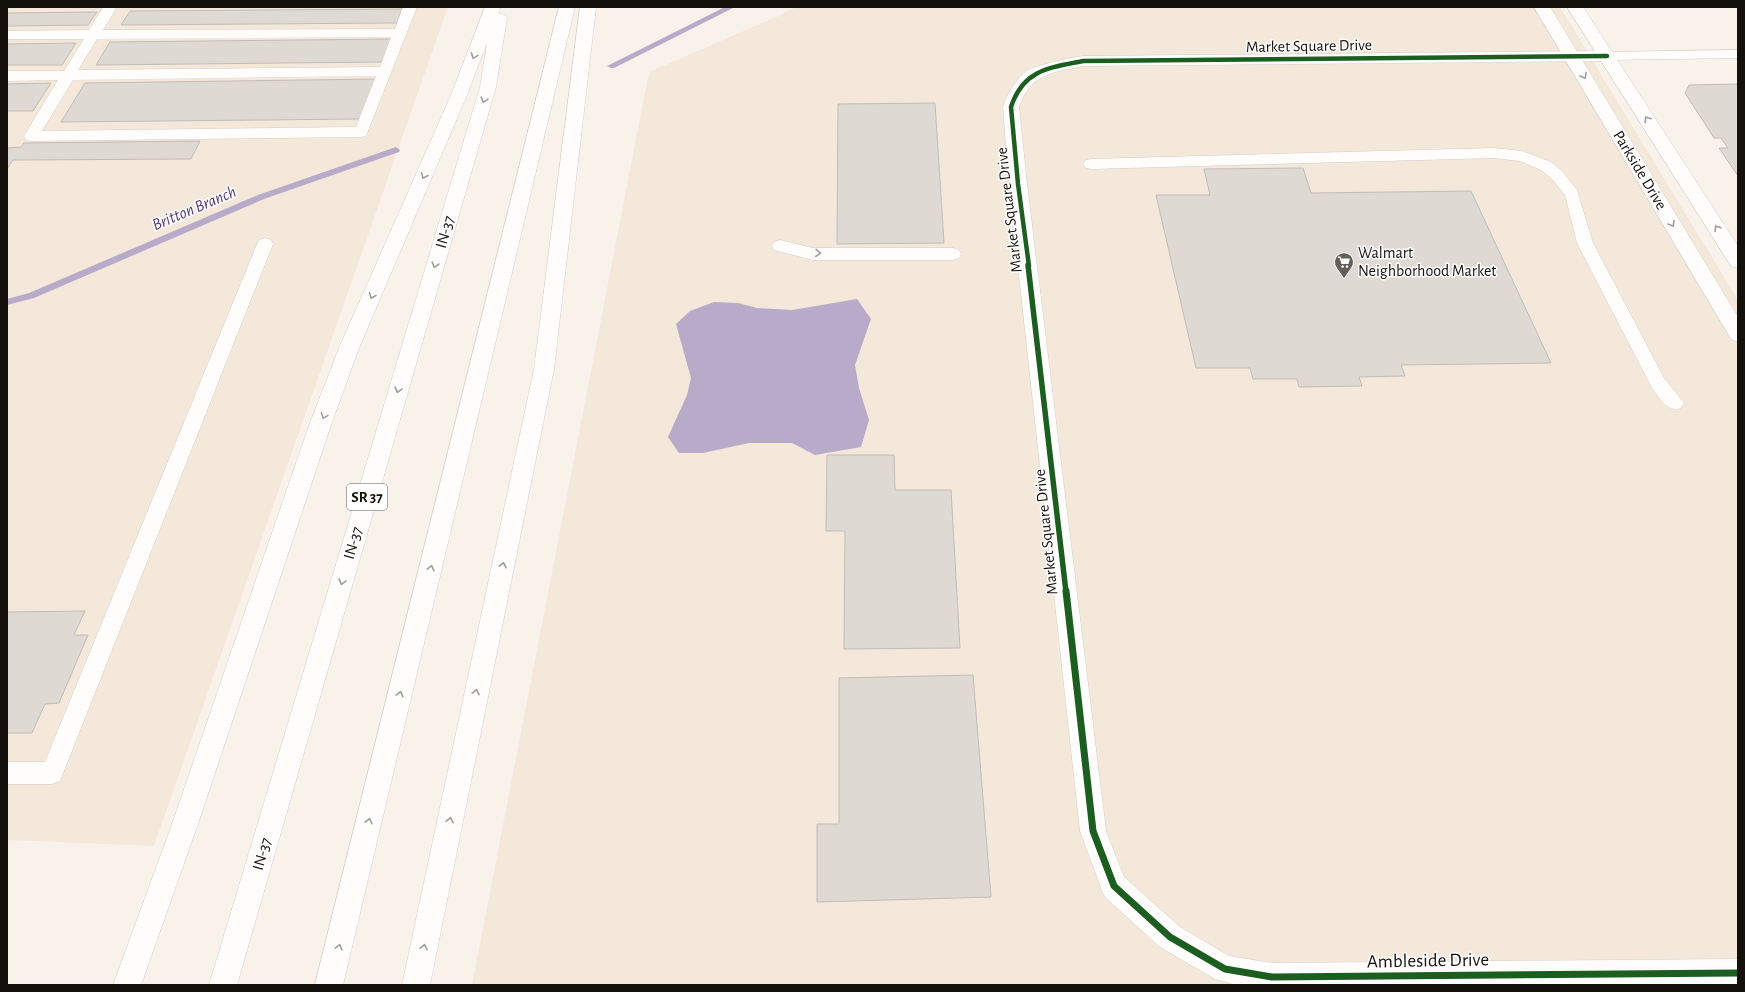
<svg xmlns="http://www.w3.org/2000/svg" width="1745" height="992" font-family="'Alegreya Sans',sans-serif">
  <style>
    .built { fill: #f4e8da }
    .water { fill: #b8abca }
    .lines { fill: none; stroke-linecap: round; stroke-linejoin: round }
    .stream { fill: #b8abca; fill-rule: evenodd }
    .building { fill: #ded9d3; stroke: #c1bcb6 }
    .service-casing { stroke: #d4cfc9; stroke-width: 1 }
    .minor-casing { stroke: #d4cfc9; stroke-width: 1 }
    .tertiary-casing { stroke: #d4cfc9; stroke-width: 1 }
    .motorway-casing { stroke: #d4cfc9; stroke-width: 1 }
    .service { fill: #fefdfc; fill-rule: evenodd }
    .minor { fill: #fefdfc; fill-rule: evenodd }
    .tertiary { fill: #fefdfc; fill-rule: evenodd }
    .motorway { fill: #fefdfc; fill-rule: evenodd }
    .cycleway-far2-casing { stroke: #fff; stroke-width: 6 }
    .cycleway-far1-casing { stroke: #fff; stroke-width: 8 }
    .cycleway-casing { stroke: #fff; stroke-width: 10 }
    .cycleway-far2 { stroke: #1b5e20; stroke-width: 4.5 }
    .cycleway-far1 { stroke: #1b5e20; stroke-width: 5.5 }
    .cycleway { stroke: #1b5e20; stroke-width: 7 }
    .oneway { stroke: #a09e9c }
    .labels { text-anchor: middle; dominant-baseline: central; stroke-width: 3; stroke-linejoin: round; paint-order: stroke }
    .shield { fill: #fff; stroke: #5a5854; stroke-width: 1 }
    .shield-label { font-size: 15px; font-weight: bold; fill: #14100b }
    .street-label { font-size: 16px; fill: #14100b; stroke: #fff }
    .poi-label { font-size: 16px; fill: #14100b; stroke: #fff; text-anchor: start }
    .water-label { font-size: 17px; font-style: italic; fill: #513a77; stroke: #fff }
    .near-street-label { font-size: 19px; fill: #14100b; stroke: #fff }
  </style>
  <rect width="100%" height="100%" fill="#f9f2eb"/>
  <g class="built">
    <polygon points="7,7 448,7 154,846 7,840"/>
    <polygon points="796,7 1560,7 1738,300 1738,985 472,985 649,72 781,15"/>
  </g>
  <polygon class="water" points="857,299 871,319 855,365 859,388 869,420 861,447 815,455 792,443 749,443 703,453 679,453 668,437 687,395 691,378 676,324 690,311 714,302 738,303 757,308 792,310"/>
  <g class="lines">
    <g class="stream">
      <polygon points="725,7 735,7 614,68 611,68 607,66"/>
      <polygon points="396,147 400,150 399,152 264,199 34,298 7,305 7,299 29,293 258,195"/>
    </g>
  </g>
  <g class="building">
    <polygon points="402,9 397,23 121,25 130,11"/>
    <polygon points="97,12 88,25 7,26 7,13"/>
    <polygon points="391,39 382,62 96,65 110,42"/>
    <polygon points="76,43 62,65 7,65 7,44"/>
    <polygon points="376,79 361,119 61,122 85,83"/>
    <polygon points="51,83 33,111 7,111 7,84"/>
    <polygon points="1738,84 1738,176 1719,148 1728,148 1721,138 1714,138 1685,93 1689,85"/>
    <polygon points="935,103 944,243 837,244 838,104"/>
    <polygon points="200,141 191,159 13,160 7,169 7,148 21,147 24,143"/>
    <polygon points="1303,168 1311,193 1471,191 1551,363 1401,365 1405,376 1359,377 1362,386 1299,387 1297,379 1253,379 1250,368 1196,368 1156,195 1210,195 1204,169"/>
    <polygon points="827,455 894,455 895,490 951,490 960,648 844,649 845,531 826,531"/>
    <polygon points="85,611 74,635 88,635 59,703 45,704 32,733 7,733 7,612"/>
    <polygon points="973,675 991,897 817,902 817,824 839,824 839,678"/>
  </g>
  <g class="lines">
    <defs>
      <g id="service">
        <path d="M 103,7 L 117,7 L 103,30 L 395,29 L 403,7 L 417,7 L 366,136 L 361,137 L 31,141 L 26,140 L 24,136 L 58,80 L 7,81 L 7,71 L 64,71 L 84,39 L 7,39 L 7,31 L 89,30 ZM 391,37 L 380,67 L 78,70 L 97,39 ZM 376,76 L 356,127 L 42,131 L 73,80 Z"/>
        <polygon points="1738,50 1738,58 1607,60 1602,59 1600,56 1602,53 1607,52"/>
        <path d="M 1494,148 L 1522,151 L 1551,162 L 1562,171 L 1577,190 L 1593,243 L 1664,378 L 1684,403 L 1681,408 C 1667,413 1660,398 1652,388 L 1577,243 L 1565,195 L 1552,179 L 1541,170 L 1520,161 L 1494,158 L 1091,169 L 1086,168 L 1083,164 L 1086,160 L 1091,159 Z"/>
        <polygon points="265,238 271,240 273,244 60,781 52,784 7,784 7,762 45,762 257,244 259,240"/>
        <polygon points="780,240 813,248 953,248 959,250 961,254 959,258 953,260 813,260 774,250 772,246 774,242"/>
      </g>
      <path id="minor" d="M 1607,51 L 1613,52 L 1615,56 L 1613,60 L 1607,61 L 1083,66 C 1053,72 1030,74 1019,107 L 1027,184 L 1106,831 L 1124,877 L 1180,927 L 1229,956 L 1272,963 L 1738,959 L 1738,985 L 1236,985 L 1215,979 L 1160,947 L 1104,896 L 1080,831 L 1009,184 L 1003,107 C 1007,95 1014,82 1024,73 C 1033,65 1070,58 1083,56 Z"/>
      <g id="tertiary">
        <polygon points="1534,7 1550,7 1738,317 1738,342 1731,339"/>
        <polygon points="1567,7 1583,7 1738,246 1738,268 1731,266"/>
      </g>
      <g id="motorway">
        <polygon points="485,7 501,7 498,13 505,15 507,18 496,87 237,985 209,985 480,87 487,43 467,95 359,348 330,428 197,827 141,985 113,985 171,827 308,428 339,348 451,95"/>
        <polygon points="559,7 575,7 343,985 315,985"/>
        <polygon points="580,7 596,7 554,369 430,985 402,985 534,369"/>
      </g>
    </defs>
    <use href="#service" class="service-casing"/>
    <use href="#minor" class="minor-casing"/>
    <use href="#tertiary" class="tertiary-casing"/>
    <use href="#motorway" class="motorway-casing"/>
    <use href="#service" class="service"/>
    <use href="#minor" class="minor"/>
    <use href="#tertiary" class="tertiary"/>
    <use href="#motorway" class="motorway"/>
    <defs>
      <path id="cycleway-far2" d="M 1029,266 L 1018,184 L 1011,107 C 1023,70 1048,68 1083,61 L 1607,56"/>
      <polyline id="cycleway-far1" points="1028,265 1066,592"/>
      <polyline id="cycleway" points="1066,591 1093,831 1114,886 1170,937 1225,969 1272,977 1738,973"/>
    </defs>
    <use href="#cycleway-far2" class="cycleway-far2-casing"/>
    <use href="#cycleway-far1" class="cycleway-far1-casing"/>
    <use href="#cycleway" class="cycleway-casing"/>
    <use href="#cycleway-far2" class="cycleway-far2"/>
    <use href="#cycleway-far1" class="cycleway-far1"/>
    <use href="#cycleway" class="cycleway"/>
  </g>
  <defs><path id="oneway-chevron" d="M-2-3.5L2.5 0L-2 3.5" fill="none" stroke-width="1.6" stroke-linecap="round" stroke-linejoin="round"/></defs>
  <g class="oneway">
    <use href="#oneway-chevron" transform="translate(474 56) rotate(111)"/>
    <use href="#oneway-chevron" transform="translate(1584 76) rotate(59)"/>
    <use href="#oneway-chevron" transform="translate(484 100) rotate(106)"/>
    <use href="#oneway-chevron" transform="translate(1647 119) rotate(-123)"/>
    <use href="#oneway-chevron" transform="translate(424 176) rotate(113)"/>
    <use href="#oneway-chevron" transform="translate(1672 224) rotate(59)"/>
    <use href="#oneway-chevron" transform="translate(1717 228) rotate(-122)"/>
    <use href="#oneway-chevron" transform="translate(818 253) rotate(2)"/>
    <use href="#oneway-chevron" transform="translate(435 265) rotate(106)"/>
    <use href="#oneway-chevron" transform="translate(372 296) rotate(113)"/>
    <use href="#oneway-chevron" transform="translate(398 390) rotate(106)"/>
    <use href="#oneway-chevron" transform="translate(324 416) rotate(111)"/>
    <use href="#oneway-chevron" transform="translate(503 565) rotate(-78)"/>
    <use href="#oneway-chevron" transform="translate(431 568) rotate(-76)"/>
    <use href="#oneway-chevron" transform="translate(342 582) rotate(106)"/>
    <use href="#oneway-chevron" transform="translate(476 692) rotate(-78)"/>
    <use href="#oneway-chevron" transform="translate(400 694) rotate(-76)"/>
    <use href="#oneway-chevron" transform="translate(450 820) rotate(-78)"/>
    <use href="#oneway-chevron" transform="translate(369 821) rotate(-76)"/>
    <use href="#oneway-chevron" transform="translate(339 947) rotate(-76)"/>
    <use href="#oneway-chevron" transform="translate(424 947) rotate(-78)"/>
  </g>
  <defs>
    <symbol id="supermarket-pin" viewBox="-11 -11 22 30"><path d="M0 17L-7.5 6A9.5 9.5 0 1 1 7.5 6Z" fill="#645f59" stroke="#fff"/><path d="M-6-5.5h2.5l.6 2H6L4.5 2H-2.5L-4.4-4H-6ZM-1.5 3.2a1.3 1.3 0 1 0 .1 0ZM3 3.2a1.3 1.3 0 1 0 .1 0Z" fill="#fff"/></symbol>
  </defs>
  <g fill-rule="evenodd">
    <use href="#supermarket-pin" x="1333" y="251" width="22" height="30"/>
  </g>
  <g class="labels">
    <rect class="shield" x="347" y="484" width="40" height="26" rx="3"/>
    <g class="shield-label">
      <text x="367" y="497">SR 37</text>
    </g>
    <g class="street-label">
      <text transform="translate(1309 46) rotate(-1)">Market Square Drive</text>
      <text transform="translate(1640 170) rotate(59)">Parkside Drive</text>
      <text transform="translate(1009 210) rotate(-97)">Market Square Drive</text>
      <text transform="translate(445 232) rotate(-74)">IN-37</text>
      <text transform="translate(1046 532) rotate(-96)">Market Square Drive</text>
      <text transform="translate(353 543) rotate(-74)">IN-37</text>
      <text transform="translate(262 854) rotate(-74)">IN-37</text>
    </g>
    <g class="poi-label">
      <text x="1358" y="253">Walmart<tspan x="1358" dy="18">Neighborhood Market</tspan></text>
    </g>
    <g class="water-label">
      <text transform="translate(194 208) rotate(-23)">Britton Branch</text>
    </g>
    <g class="near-street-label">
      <text transform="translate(1428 961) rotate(-1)">Ambleside Drive</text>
    </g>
  </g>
  <rect width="1745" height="992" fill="none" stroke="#14100b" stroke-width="16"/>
</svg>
